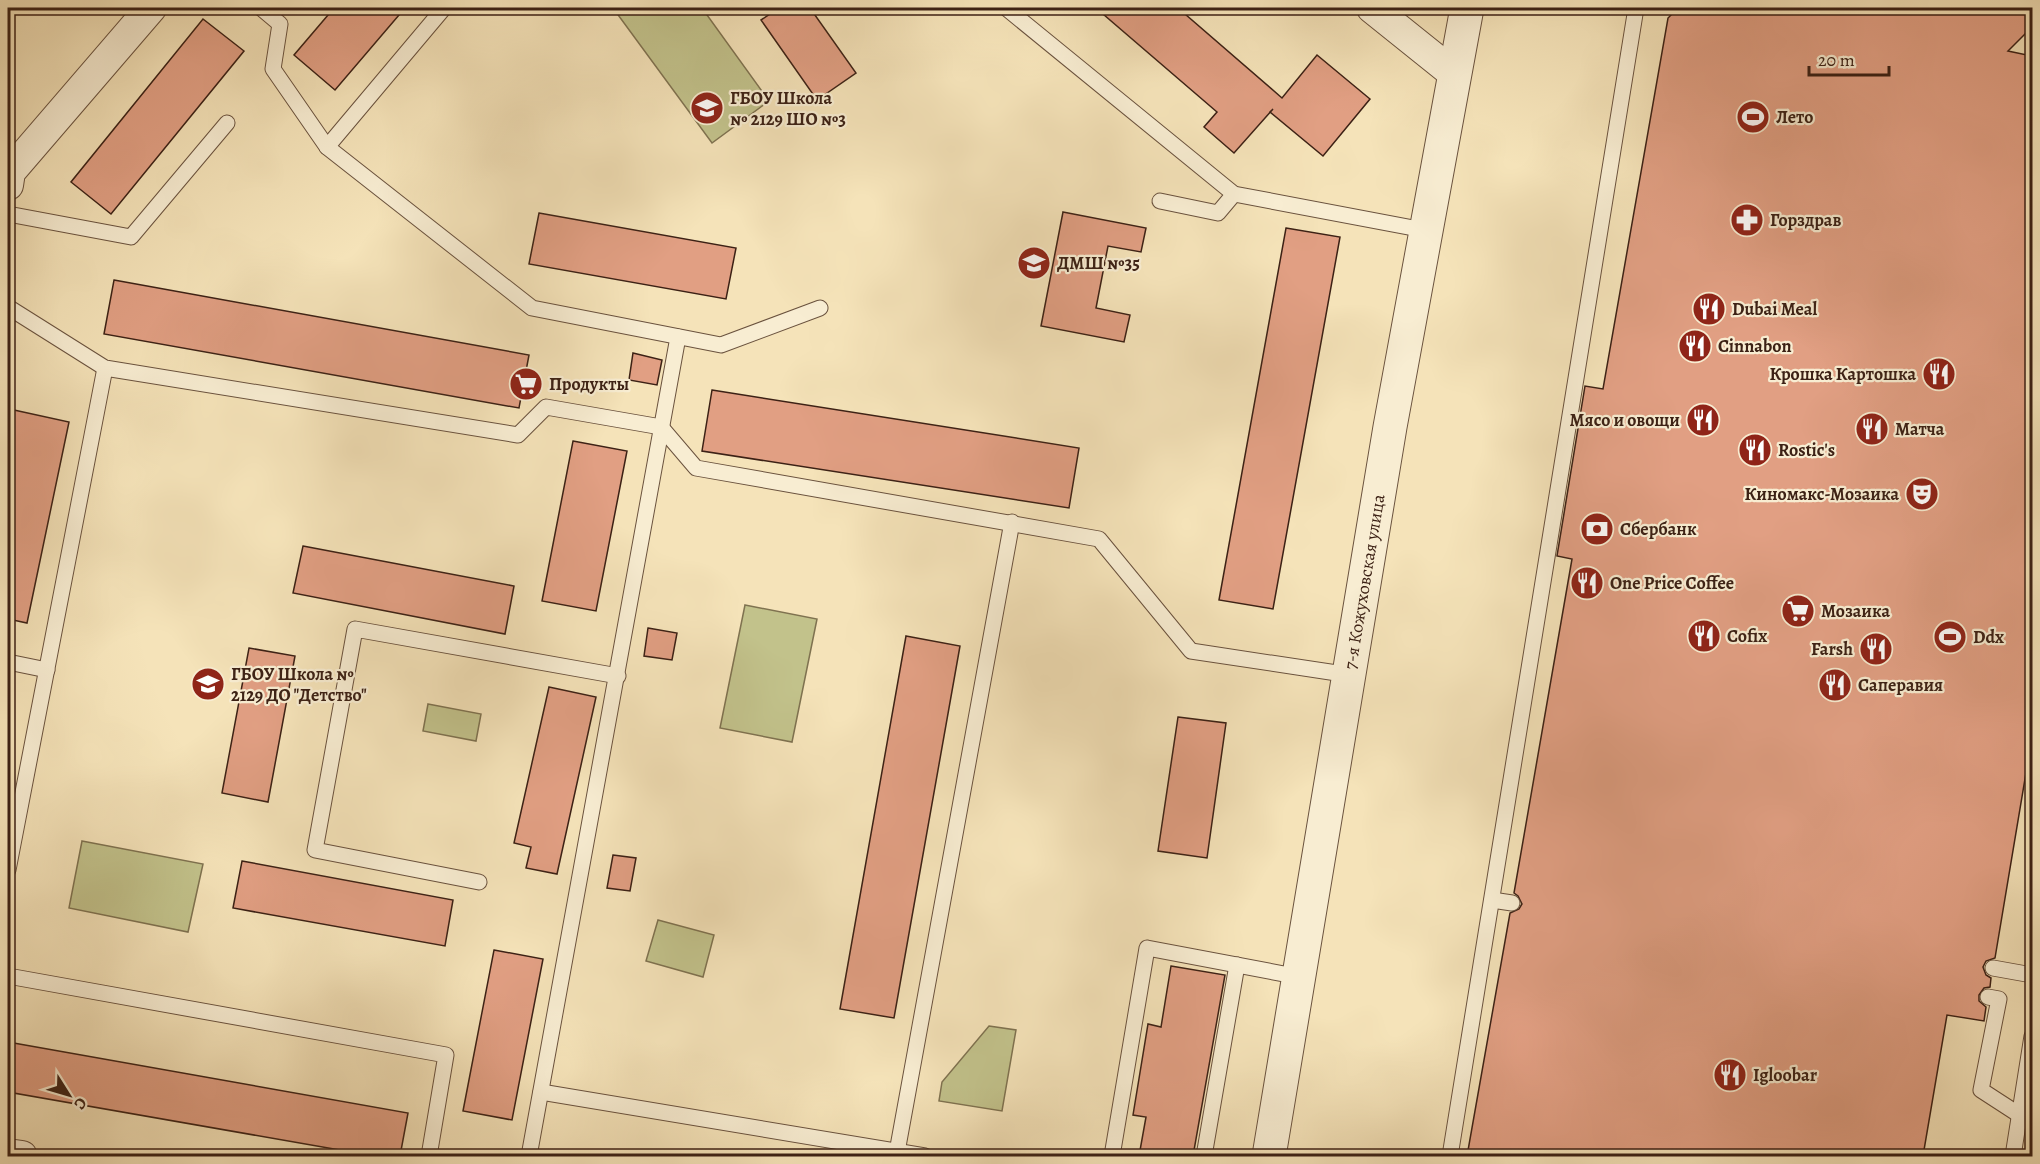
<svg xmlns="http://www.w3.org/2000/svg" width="2040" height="1164" font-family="Alegreya,serif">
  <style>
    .green { fill: #c2c28b; stroke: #7f7250; stroke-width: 1.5 }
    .building { fill: #e19f83; stroke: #3c2115; stroke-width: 1.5 }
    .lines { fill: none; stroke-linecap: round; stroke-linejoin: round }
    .service-casing { stroke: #6a523e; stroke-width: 17 }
    .minor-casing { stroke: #6a523e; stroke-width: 32 }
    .tertiary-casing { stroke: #6a523e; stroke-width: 35 }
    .service { stroke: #f8edd2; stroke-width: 15 }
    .minor { stroke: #f8edd2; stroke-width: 30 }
    .tertiary { stroke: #f8edd2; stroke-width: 33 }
    .labels { text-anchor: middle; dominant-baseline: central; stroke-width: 4.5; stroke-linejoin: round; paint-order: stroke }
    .poi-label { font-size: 18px; font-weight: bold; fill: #3c2115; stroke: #f8edd2; text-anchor: start }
    .street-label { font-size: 18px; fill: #3c2115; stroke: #f8edd2 }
  </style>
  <rect width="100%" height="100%" fill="#f5e3b9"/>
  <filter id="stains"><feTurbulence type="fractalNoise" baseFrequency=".00333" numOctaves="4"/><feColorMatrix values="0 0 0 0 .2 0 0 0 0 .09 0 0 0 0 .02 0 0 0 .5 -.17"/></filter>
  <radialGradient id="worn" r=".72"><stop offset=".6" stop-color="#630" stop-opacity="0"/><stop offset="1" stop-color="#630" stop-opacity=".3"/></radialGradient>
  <g class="green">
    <polygon points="613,8 702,8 769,101 712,143"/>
    <polygon points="745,605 817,619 792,742 720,728"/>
    <polygon points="428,704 481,714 476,741 423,731"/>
    <polygon points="82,841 203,864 188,932 69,908"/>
    <polygon points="658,920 714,935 703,977 646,961"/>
    <polygon points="989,1026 1016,1030 1002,1111 939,1101 942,1082"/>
  </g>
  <g class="building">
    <polygon points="334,8 405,8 335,90 294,55"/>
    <polygon points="779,8 810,8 856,73 817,100 761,20"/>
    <polygon points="1096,8 1178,8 1282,98 1317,55 1370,99 1323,156 1270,112 1273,109 1234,153 1204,127 1217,112"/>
    <polygon points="1678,8 2032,8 2032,27 2008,51 2032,56 2032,737 1995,958 1986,961 1983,967 1986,975 1991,978 1990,987 1984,988 1979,995 1979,1001 1986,1007 1984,1021 1947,1015 1923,1156 1467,1156 1510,913 1519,909 1522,904 1518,896 1514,893 1572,559 1557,556 1585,386 1603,389 1668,18"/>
    <polygon points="203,19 244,51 111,214 71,182"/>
    <polygon points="1063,212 1146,228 1141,252 1108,246 1096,308 1130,315 1124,342 1041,326"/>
    <polygon points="539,213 736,248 726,299 529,264"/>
    <polygon points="1286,228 1340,237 1273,609 1219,600"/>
    <polygon points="114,280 529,355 519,408 104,334"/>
    <polygon points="633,353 662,360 657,385 629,380"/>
    <polygon points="712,390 1079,448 1069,508 702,451"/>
    <polygon points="14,410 69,422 27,623 8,619 8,441"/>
    <polygon points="573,441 627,451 596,611 542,601"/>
    <polygon points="303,546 514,586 505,634 293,593"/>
    <polygon points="648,628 677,633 672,660 644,656"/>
    <polygon points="906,636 960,646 894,1018 840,1009"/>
    <polygon points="249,648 295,656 268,802 222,793"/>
    <polygon points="549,687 596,697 557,874 526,868 531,847 514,843"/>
    <polygon points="1178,717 1226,723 1207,858 1158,851"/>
    <polygon points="613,855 636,858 630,891 607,888"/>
    <polygon points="242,861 453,900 445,946 233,908"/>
    <polygon points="494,950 543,959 512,1120 463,1111"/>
    <polygon points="1171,966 1225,975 1193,1156 1139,1156 1146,1117 1133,1115 1148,1024 1161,1027"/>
    <polygon points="8,1042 408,1113 400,1156 374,1156 8,1092"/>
  </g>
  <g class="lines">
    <defs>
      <g id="service">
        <polyline points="261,8 280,24 273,69 327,147 532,308 721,345 820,308"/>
        <polyline points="1006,8 1234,194 1424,230"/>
        <polyline points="327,147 444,8"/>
        <polyline points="1160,201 1218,213 1234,194"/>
        <polyline points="8,214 131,237 227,123"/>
        <polyline points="8,307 105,368 518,435 546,407 661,427 696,468 1099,539 1191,651 1350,675"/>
        <polyline points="8,662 47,670"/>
        <polyline points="8,870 105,368"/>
        <polyline points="479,882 315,850 355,629 618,676"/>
        <polyline points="1492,900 1512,903"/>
        <polyline points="1993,968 2032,975"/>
        <polyline points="8,976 446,1055 429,1156"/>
        <polyline points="1988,997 1999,999 1981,1090 2018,1114"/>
        <polyline points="541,1092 925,1156"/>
        <polyline points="897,1152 1012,522"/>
        <polyline points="529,1156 678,337"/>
        <polyline points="1112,1156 1147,948 1300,977"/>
        <polyline points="1204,1156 1237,965"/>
        <polyline points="1450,1156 1636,8"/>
        <polyline points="2013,1156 2032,1036"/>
      </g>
      <g id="minor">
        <polyline points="1372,8 1453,73"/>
        <polyline points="8,185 10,172 151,8"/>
        <polyline points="8,1154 22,1156"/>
      </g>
      <g id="tertiary">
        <path id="s1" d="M 1269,1156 L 1390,427 L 1467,8"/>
      </g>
    </defs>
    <use href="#service" class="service-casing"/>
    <use href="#minor" class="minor-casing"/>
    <use href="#tertiary" class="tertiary-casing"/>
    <use href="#service" class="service"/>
    <use href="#minor" class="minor"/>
    <use href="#tertiary" class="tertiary"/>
  </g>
  <defs>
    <symbol id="school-disc" viewBox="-11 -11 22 22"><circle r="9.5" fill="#8f2418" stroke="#f8edd2"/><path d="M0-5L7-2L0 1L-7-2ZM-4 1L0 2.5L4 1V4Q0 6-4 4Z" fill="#fff"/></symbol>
    <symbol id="stadium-disc" viewBox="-11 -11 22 22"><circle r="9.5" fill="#8f2418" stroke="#f8edd2"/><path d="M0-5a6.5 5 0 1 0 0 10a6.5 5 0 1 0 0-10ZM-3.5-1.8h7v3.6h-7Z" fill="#fff"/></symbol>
    <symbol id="pharmacy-disc" viewBox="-11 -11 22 22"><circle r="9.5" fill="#8f2418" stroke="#f8edd2"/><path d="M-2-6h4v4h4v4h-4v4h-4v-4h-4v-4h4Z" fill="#fff"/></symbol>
    <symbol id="restaurant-disc" viewBox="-11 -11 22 22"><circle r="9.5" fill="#8f2418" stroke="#f8edd2"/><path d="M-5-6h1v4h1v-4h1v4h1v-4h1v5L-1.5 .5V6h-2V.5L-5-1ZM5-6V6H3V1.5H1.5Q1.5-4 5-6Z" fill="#fff"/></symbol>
    <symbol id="supermarket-disc" viewBox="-11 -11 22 22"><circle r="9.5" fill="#8f2418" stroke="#f8edd2"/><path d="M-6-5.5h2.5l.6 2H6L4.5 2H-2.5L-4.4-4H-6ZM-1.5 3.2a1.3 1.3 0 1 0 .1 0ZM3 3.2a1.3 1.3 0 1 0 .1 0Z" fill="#fff"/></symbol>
    <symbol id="theatre-disc" viewBox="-11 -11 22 22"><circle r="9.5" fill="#8f2418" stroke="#f8edd2"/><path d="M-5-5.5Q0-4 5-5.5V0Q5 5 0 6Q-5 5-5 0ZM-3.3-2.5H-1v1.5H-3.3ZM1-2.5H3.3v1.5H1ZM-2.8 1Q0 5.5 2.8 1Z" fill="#fff"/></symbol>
    <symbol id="bank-disc" viewBox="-11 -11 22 22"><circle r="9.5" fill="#8f2418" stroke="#f8edd2"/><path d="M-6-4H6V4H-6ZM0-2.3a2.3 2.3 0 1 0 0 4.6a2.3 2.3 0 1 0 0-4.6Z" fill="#fff"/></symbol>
  </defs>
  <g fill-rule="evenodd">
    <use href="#school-disc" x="688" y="89" width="38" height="38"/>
    <use href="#stadium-disc" x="1734" y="98" width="38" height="38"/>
    <use href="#pharmacy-disc" x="1728" y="201" width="38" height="38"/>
    <use href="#school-disc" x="1015" y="244" width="38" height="38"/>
    <use href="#restaurant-disc" x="1690" y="290" width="38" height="38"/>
    <use href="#restaurant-disc" x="1676" y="327" width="38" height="38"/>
    <use href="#restaurant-disc" x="1920" y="355" width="38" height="38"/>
    <use href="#supermarket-disc" x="507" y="365" width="38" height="38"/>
    <use href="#restaurant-disc" x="1684" y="401" width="38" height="38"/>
    <use href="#restaurant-disc" x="1853" y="410" width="38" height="38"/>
    <use href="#restaurant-disc" x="1736" y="431" width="38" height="38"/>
    <use href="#theatre-disc" x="1903" y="475" width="38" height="38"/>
    <use href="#bank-disc" x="1578" y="510" width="38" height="38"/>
    <use href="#restaurant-disc" x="1568" y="564" width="38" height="38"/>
    <use href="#supermarket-disc" x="1779" y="592" width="38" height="38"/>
    <use href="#restaurant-disc" x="1685" y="617" width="38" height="38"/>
    <use href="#stadium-disc" x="1931" y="618" width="38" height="38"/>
    <use href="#restaurant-disc" x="1857" y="630" width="38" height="38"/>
    <use href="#school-disc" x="189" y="665" width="38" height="38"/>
    <use href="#restaurant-disc" x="1816" y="666" width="38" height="38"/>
    <use href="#restaurant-disc" x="1711" y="1056" width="38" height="38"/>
  </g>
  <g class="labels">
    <g class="poi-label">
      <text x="730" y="98">ГБОУ Школа<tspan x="730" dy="21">№ 2129 ШО №3</tspan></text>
      <text x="1776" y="117">Лето</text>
      <text x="1770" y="220">Горздрав</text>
      <text x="1057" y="263">ДМШ №35</text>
      <text x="1732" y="309">Dubai Meal</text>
      <text x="1718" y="346">Cinnabon</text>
      <text x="1916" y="374" text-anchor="end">Крошка Картошка</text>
      <text x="549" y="384">Продукты</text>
      <text x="1680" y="420" text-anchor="end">Мясо и овощи</text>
      <text x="1895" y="429">Матча</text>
      <text x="1778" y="450">Rostic's</text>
      <text x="1899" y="494" text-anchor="end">Киномакс-Мозаика</text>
      <text x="1620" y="529">Сбербанк</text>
      <text x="1610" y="583">One Price Coffee</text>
      <text x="1821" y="611">Мозаика</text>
      <text x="1727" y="636">Cofix</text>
      <text x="1973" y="637">Ddx</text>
      <text x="1853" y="649" text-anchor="end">Farsh</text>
      <text x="231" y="674">ГБОУ Школа №<tspan x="231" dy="21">2129 ДО "Детство"</tspan></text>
      <text x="1858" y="685">Саперавия</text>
      <text x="1753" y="1075">Igloobar</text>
    </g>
    <g class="street-label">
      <text stroke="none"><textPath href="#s1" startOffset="582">7-я Кожуховская улица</textPath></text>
    </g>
  </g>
  <rect width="2040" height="1164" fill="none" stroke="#f5e3b9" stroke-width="30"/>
  <rect x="9" y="9" width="2022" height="1146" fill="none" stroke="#3c2115" stroke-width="3"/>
  <rect x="15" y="15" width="2010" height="1134" fill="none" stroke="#3c2115" stroke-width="1.5"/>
  <g transform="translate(69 1095) rotate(127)" stroke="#f8edd2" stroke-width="4.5" paint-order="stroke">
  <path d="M0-4.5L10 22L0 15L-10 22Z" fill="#3c2115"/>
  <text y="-9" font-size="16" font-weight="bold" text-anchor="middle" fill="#3c2115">С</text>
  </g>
  <path d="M1809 66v9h80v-9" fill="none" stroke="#3c2115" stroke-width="3"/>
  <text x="1818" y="66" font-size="18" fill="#3c2115" stroke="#f8edd2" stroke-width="4.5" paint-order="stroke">20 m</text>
  <rect width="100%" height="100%" filter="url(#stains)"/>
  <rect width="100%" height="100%" fill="url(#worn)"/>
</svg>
